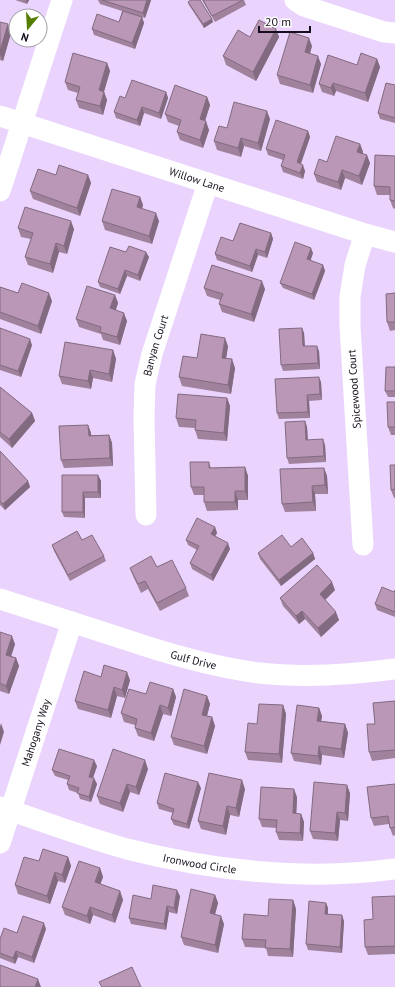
<svg xmlns="http://www.w3.org/2000/svg" width="395" height="987" font-family="'PT Sans',sans-serif">
  <style>
    .lines { fill: none; stroke-linecap: round; stroke-linejoin: round }
    .minor { stroke: #fff; stroke-width: 21 }
    .wall { fill: #a0829d }
    .shaded-wall { fill: #826a80 }
    .building { fill: #ba97b7; stroke: #826a80 }
    .labels { text-anchor: middle; dominant-baseline: central; stroke-width: 3; stroke-linejoin: round; paint-order: stroke }
    .street-label { font-size: 11px; fill: #170f1d; stroke: #fff }
  </style>
  <rect width="100%" height="100%" fill="#ead4fe"/>
  <g class="lines">
    <g class="minor">
      <polyline points="295,0 304,6 384,32 395,33"/>
      <path id="s1" d="M 0,116 L 365,234 L 395,242"/>
      <polyline points="0,191 62,0"/>
      <path id="s2" d="M 146,515 L 144,417 L 145,384 L 152,354 L 208,183"/>
      <polyline points="363,545 350,326 350,297 355,265 365,234"/>
      <path id="s3" d="M 0,599 C 41,612 83,626 124,639 C 168,654 213,667 259,673 C 305,678 350,675 395,669"/>
      <path id="s4" d="M 0,807 C 42,821 84,837 127,849 C 214,871 305,881 395,869"/>
      <path id="s5" d="M 0,843 L 72,622"/>
    </g>
  </g>
  <g class="wall">
    <polygon points="15,0 29,0 27,4"/>
    <polygon points="98,0 151,0 145,18 142,17 144,23 135,49 94,35 92,29 119,22 122,11 100,4"/>
    <polygon points="202,0 244,0 246,5 215,22"/>
    <polygon points="188,2 212,19 213,22 204,28 189,5"/>
    <polygon points="0,22 11,33 3,61 0,60"/>
    <polygon points="276,29 279,37 256,81 226,65 223,56 250,37"/>
    <polygon points="312,46 310,53 321,64 313,93 280,84 277,75"/>
    <polygon points="377,59 380,67 368,102 336,91 334,96 322,92 319,84 357,65"/>
    <polygon points="107,63 110,71 104,92 107,100 103,115 79,108 76,100 78,93 68,90 65,82"/>
    <polygon points="395,85 395,123 380,119 378,113"/>
    <polygon points="166,92 168,98 161,119 144,113 140,126 116,118 114,112 125,98"/>
    <polygon points="207,97 210,105 205,121 209,130 203,148 180,140 177,132 179,126 168,122 165,114"/>
    <polygon points="270,119 261,151 244,146 241,157 217,150 214,141 227,128"/>
    <polygon points="308,131 310,137 301,164 305,171 303,179 283,172 281,166 283,160 268,155 266,149"/>
    <polygon points="360,144 363,152 363,154 370,163 362,185 345,178 341,190 317,182 314,174 327,162"/>
    <polygon points="395,156 395,209 393,208 390,200 390,195 377,195 374,186"/>
    <polygon points="56,175 88,175 91,183 80,216 33,199 30,191"/>
    <polygon points="140,197 143,205 142,209 159,221 152,244 105,230 102,221"/>
    <polygon points="18,228 74,229 67,254 59,252 53,273 28,265 25,257 31,239 21,237"/>
    <polygon points="271,233 273,239 267,258 258,255 252,272 217,260 215,254 233,241"/>
    <polygon points="126,252 149,257 140,281 127,276 120,294 100,287 98,282"/>
    <polygon points="313,253 310,261 323,265 325,271 314,300 283,288 280,283"/>
    <polygon points="0,287 18,293 52,301 41,334 0,319"/>
    <polygon points="204,288 265,289 254,322 222,312 219,304 220,300 207,296"/>
    <polygon points="395,293 395,330 390,331 387,322"/>
    <polygon points="115,295 118,303 116,310 127,321 120,345 103,340 101,334 79,327 76,319"/>
    <polygon points="0,328 32,345 21,377 0,370"/>
    <polygon points="302,328 304,333 305,346 319,351 320,369 283,371 281,365"/>
    <polygon points="228,346 226,358 235,368 231,394 182,386 179,377 197,358"/>
    <polygon points="113,350 116,359 112,382 93,378 91,389 62,384 59,376"/>
    <polygon points="395,367 395,397 388,397 385,391"/>
    <polygon points="321,382 322,400 309,401 310,418 279,419 277,413"/>
    <polygon points="0,387 32,413 35,421 12,448 0,437"/>
    <polygon points="227,398 230,406 227,441 198,439 195,430 195,428 179,427 176,418"/>
    <polygon points="395,402 395,435 391,435 388,427"/>
    <polygon points="305,421 307,427 308,440 325,445 326,462 289,464 287,458"/>
    <polygon points="88,425 91,433 91,435 109,435 112,443 113,466 64,468 61,460"/>
    <polygon points="0,451 28,481 30,487 5,510 0,505"/>
    <polygon points="209,462 211,468 245,467 248,476 248,500 238,500 238,510 207,511 204,502 204,495 194,495 191,487"/>
    <polygon points="395,465 395,498 394,498 391,490"/>
    <polygon points="324,468 327,476 328,494 315,494 316,511 285,512 282,504"/>
    <polygon points="98,475 101,481 101,498 85,498 85,518 64,517 62,512"/>
    <polygon points="215,527 217,533 215,536 230,549 213,581 192,569 190,563 197,550 188,545 186,540"/>
    <polygon points="82,540 104,556 106,561 70,581 54,551 52,545"/>
    <polygon points="291,547 313,553 315,559 281,586 260,559 258,553"/>
    <polygon points="157,567 186,588 189,596 160,611 148,589 141,593 133,576 130,568"/>
    <polygon points="335,590 325,600 339,620 321,637 305,619 299,624 283,606 280,598"/>
    <polygon points="395,590 395,617 377,610 375,604 394,592"/>
    <polygon points="0,632 15,644 11,656 16,658 19,666 9,694 0,691"/>
    <polygon points="101,677 130,680 125,698 117,696 111,718 78,709 75,701"/>
    <polygon points="173,689 176,697 171,716 163,714 154,741 138,736 135,728 135,725 124,722 121,713 146,694"/>
    <polygon points="207,696 210,704 207,716 212,717 215,726 207,754 174,745 171,737"/>
    <polygon points="395,701 395,758 372,761 369,752 375,724"/>
    <polygon points="283,705 286,714 282,763 248,760 245,752 257,724"/>
    <polygon points="319,708 322,716 321,721 345,724 348,733 344,758 322,755 321,765 294,761 291,753"/>
    <polygon points="97,766 93,778 97,784 91,802 80,799 78,793 69,790 67,784 68,780 55,776 52,770"/>
    <polygon points="148,769 139,795 130,792 123,812 100,804 97,796"/>
    <polygon points="395,784 395,835 393,836 390,828 389,824 374,826 371,818"/>
    <polygon points="201,788 189,829 174,825 171,819 173,813 159,809 157,803"/>
    <polygon points="245,789 239,817 230,815 226,835 201,829 198,821"/>
    <polygon points="350,793 348,821 340,820 338,841 313,839 310,831"/>
    <polygon points="297,797 296,814 301,814 304,822 303,841 279,840 276,832 276,828 262,827 259,819"/>
    <polygon points="68,857 71,866 65,883 58,881 50,904 18,894 15,885 39,861"/>
    <polygon points="100,868 103,877 100,884 120,891 123,900 115,923 93,915 90,924 65,915 62,907"/>
    <polygon points="215,895 218,903 215,914 224,924 218,953 184,945 181,937"/>
    <polygon points="180,896 177,914 169,912 166,930 131,924 129,918 151,899"/>
    <polygon points="395,896 395,954 368,955 365,947 373,919"/>
    <polygon points="293,900 296,909 293,957 268,956 266,948 245,947 242,939 268,916"/>
    <polygon points="326,903 328,908 328,914 344,921 342,953 308,950 306,944"/>
    <polygon points="46,929 34,963 18,957 15,964 0,958 0,939 17,933"/>
  </g>
  <g class="shaded-wall">
    <polygon points="26,0 29,0 27,4"/>
    <polygon points="147,0 151,0 145,18 143,13"/>
    <polygon points="142,17 144,23 135,49 132,43"/>
    <polygon points="212,19 213,22 204,28 203,24"/>
    <polygon points="8,24 11,33 3,61 0,54 0,51"/>
    <polygon points="276,29 279,37 256,81 253,72"/>
    <polygon points="309,38 312,46 308,60 305,52"/>
    <polygon points="318,56 321,64 313,93 310,85"/>
    <polygon points="377,59 380,67 368,102 365,93"/>
    <polygon points="107,63 110,71 102,98 99,90"/>
    <polygon points="333,83 336,91 334,96 331,88"/>
    <polygon points="104,92 107,100 103,115 100,106"/>
    <polygon points="166,92 168,98 161,119 159,113"/>
    <polygon points="207,97 210,105 203,127 200,119"/>
    <polygon points="142,107 144,113 140,126 137,120"/>
    <polygon points="267,111 270,119 261,151 258,143"/>
    <polygon points="206,121 209,130 203,148 200,140"/>
    <polygon points="308,131 310,137 299,168 297,162"/>
    <polygon points="241,138 244,146 241,157 238,148"/>
    <polygon points="360,144 363,152 360,160 357,152"/>
    <polygon points="367,155 370,163 362,185 359,176"/>
    <polygon points="303,165 305,171 303,179 300,173"/>
    <polygon points="342,170 345,178 341,190 338,182"/>
    <polygon points="88,175 91,183 80,216 77,208"/>
    <polygon points="140,197 143,205 140,215 137,207"/>
    <polygon points="156,213 159,221 152,244 149,236"/>
    <polygon points="71,221 74,229 67,254 64,246"/>
    <polygon points="271,233 273,239 267,258 265,252"/>
    <polygon points="56,243 59,252 53,273 50,264"/>
    <polygon points="311,248 313,253 309,265 307,259"/>
    <polygon points="256,249 258,255 252,272 250,266"/>
    <polygon points="146,252 149,257 140,281 138,275"/>
    <polygon points="323,265 325,271 314,300 312,294"/>
    <polygon points="125,270 127,276 120,294 118,289"/>
    <polygon points="262,281 265,289 254,322 251,314"/>
    <polygon points="49,293 52,301 41,334 38,326"/>
    <polygon points="115,295 118,303 113,317 110,308"/>
    <polygon points="124,313 127,321 120,345 117,337"/>
    <polygon points="302,328 304,333 305,352 303,346"/>
    <polygon points="225,338 228,346 225,366 222,358"/>
    <polygon points="30,339 32,345 21,377 18,371"/>
    <polygon points="317,346 319,351 320,369 318,363"/>
    <polygon points="113,350 116,359 112,382 109,374"/>
    <polygon points="232,359 235,368 231,394 228,385"/>
    <polygon points="90,370 93,378 91,389 88,381"/>
    <polygon points="319,377 321,382 322,400 320,394"/>
    <polygon points="307,395 309,401 310,418 308,412"/>
    <polygon points="227,398 230,406 227,441 224,433"/>
    <polygon points="32,413 35,421 12,448 9,439"/>
    <polygon points="305,421 307,427 308,446 306,440"/>
    <polygon points="88,425 91,433 92,444 89,436"/>
    <polygon points="109,435 112,443 113,466 110,458"/>
    <polygon points="323,439 325,445 326,462 324,456"/>
    <polygon points="245,467 248,476 248,500 245,491"/>
    <polygon points="324,468 327,476 328,494 325,485"/>
    <polygon points="98,475 101,481 101,498 98,492"/>
    <polygon points="28,481 30,487 5,510 3,504"/>
    <polygon points="312,486 315,494 316,511 313,502"/>
    <polygon points="235,491 238,500 238,510 235,502"/>
    <polygon points="83,492 85,498 85,518 83,512"/>
    <polygon points="215,527 217,533 213,540 211,534"/>
    <polygon points="228,543 230,549 213,581 211,575"/>
    <polygon points="313,553 315,559 281,586 279,580"/>
    <polygon points="332,582 335,590 323,602 320,594"/>
    <polygon points="302,611 305,619 299,624 296,616"/>
    <polygon points="336,612 339,620 321,637 318,628"/>
    <polygon points="12,636 15,644 9,663 6,655"/>
    <polygon points="16,658 19,666 9,694 6,686"/>
    <polygon points="127,672 130,680 125,698 122,690"/>
    <polygon points="114,687 117,696 111,718 108,710"/>
    <polygon points="173,689 176,697 171,716 168,708"/>
    <polygon points="207,696 210,704 205,723 202,715"/>
    <polygon points="160,705 163,714 154,741 151,733"/>
    <polygon points="283,705 286,714 282,763 279,754"/>
    <polygon points="319,708 322,716 320,729 317,721"/>
    <polygon points="212,717 215,726 207,754 204,746"/>
    <polygon points="1,723 4,732 0,745 0,727"/>
    <polygon points="345,724 348,733 344,758 341,749"/>
    <polygon points="319,746 322,755 321,765 318,756"/>
    <polygon points="94,760 97,766 91,783 89,777"/>
    <polygon points="145,760 148,769 139,795 136,787"/>
    <polygon points="94,778 97,784 91,802 89,797"/>
    <polygon points="242,780 245,789 239,817 236,808"/>
    <polygon points="198,782 201,788 189,829 187,824"/>
    <polygon points="127,784 130,792 123,812 120,803"/>
    <polygon points="347,785 350,793 348,821 345,813"/>
    <polygon points="294,789 297,797 296,822 293,813"/>
    <polygon points="227,806 230,815 226,835 223,826"/>
    <polygon points="337,812 340,820 338,841 335,833"/>
    <polygon points="301,814 304,822 303,841 300,833"/>
    <polygon points="68,857 71,866 65,883 62,875"/>
    <polygon points="100,868 103,877 98,891 95,882"/>
    <polygon points="55,872 58,881 50,904 47,896"/>
    <polygon points="177,890 180,896 177,914 174,908"/>
    <polygon points="120,891 123,900 115,923 112,915"/>
    <polygon points="215,895 218,903 213,922 210,913"/>
    <polygon points="293,900 296,909 293,957 290,949"/>
    <polygon points="326,903 328,908 327,920 325,914"/>
    <polygon points="167,906 169,912 166,930 164,924"/>
    <polygon points="90,907 93,915 90,924 87,916"/>
    <polygon points="342,915 344,921 342,953 340,947"/>
    <polygon points="221,916 224,924 218,953 215,945"/>
    <polygon points="44,923 46,929 34,963 32,957"/>
    <polygon points="16,951 18,957 15,964 13,958"/>
    <polygon points="38,979 41,987 35,987"/>
  </g>
  <g class="building">
    <polygon points="102,0 147,0 143,13"/>
    <polygon points="191,0 200,0 212,19 203,24 188,2"/>
    <polygon points="203,0 243,0 212,16"/>
    <polygon points="123,11 142,17 132,43 92,29 97,14 119,22"/>
    <polygon points="259,20 276,29 253,72 223,56 238,30 250,37"/>
    <polygon points="0,22 8,24 0,51"/>
    <polygon points="290,32 309,38 305,52 318,56 310,85 277,75"/>
    <polygon points="73,53 107,63 99,90 104,92 100,106 76,100 80,87 65,82"/>
    <polygon points="361,53 377,59 365,93 333,83 331,88 319,84 328,55 357,65"/>
    <polygon points="132,80 166,92 159,113 142,107 137,120 114,112 120,96 125,98"/>
    <polygon points="386,83 395,85 395,118 378,113"/>
    <polygon points="175,85 207,97 200,119 206,121 200,140 177,132 181,120 165,114"/>
    <polygon points="234,102 267,111 258,143 241,138 238,148 214,141 219,126 227,128"/>
    <polygon points="276,120 308,131 297,162 303,165 300,173 281,166 285,155 266,149"/>
    <polygon points="336,136 360,144 357,152 367,155 359,176 342,170 338,182 314,174 319,159 327,162"/>
    <polygon points="375,155 395,156 395,201 390,200 390,187 374,186"/>
    <polygon points="59,165 88,175 77,208 30,191 38,169 56,175"/>
    <polygon points="112,189 140,197 137,207 156,213 149,236 102,221"/>
    <polygon points="25,207 71,221 64,246 56,243 50,264 25,257 33,233 18,228"/>
    <polygon points="240,223 271,233 265,252 256,249 250,266 215,254 221,237 233,241"/>
    <polygon points="295,242 311,248 307,259 323,265 312,294 280,283"/>
    <polygon points="129,246 146,252 138,275 125,270 118,289 98,282 110,247 126,252"/>
    <polygon points="212,265 262,281 251,314 219,304 223,294 204,288"/>
    <polygon points="22,283 49,293 38,326 0,312 0,287 18,293"/>
    <polygon points="87,286 115,295 110,308 124,313 117,337 100,332 101,327 76,319"/>
    <polygon points="395,293 395,322 387,322 386,294"/>
    <polygon points="0,328 30,339 18,371 0,365"/>
    <polygon points="302,328 303,346 317,346 318,363 281,365 279,329"/>
    <polygon points="201,334 225,338 222,358 232,359 228,385 179,377 183,356 197,358"/>
    <polygon points="65,342 113,350 109,374 90,370 88,381 59,376"/>
    <polygon points="386,367 395,367 395,391 385,391"/>
    <polygon points="319,377 320,394 307,395 308,412 277,413 275,379"/>
    <polygon points="0,387 32,413 9,439 0,432"/>
    <polygon points="178,394 227,398 224,433 195,430 196,420 176,418"/>
    <polygon points="387,402 395,402 395,427 388,427"/>
    <polygon points="305,421 306,440 323,439 324,456 287,458 285,422"/>
    <polygon points="88,425 89,436 109,435 110,458 61,460 59,426"/>
    <polygon points="0,451 28,481 3,504 0,501"/>
    <polygon points="190,462 209,462 209,468 245,467 245,491 235,491 235,502 204,502 204,487 191,487"/>
    <polygon points="390,465 395,465 395,489 391,490"/>
    <polygon points="324,468 325,485 312,486 313,502 282,504 280,469"/>
    <polygon points="62,475 98,475 98,492 83,492 83,512 62,512"/>
    <polygon points="197,518 215,527 211,534 228,543 211,575 190,563 199,546 186,540"/>
    <polygon points="77,531 82,540 92,535 104,556 68,575 52,545"/>
    <polygon points="282,535 291,547 302,538 313,553 279,580 258,553"/>
    <polygon points="151,556 157,567 172,560 186,588 157,603 145,581 138,584 130,568"/>
    <polygon points="317,565 332,582 320,594 336,612 318,628 302,611 296,616 280,598"/>
    <polygon points="382,587 394,592 395,590 395,612 375,604"/>
    <polygon points="0,632 12,636 6,655 16,658 6,686 0,683"/>
    <polygon points="104,665 127,672 122,690 114,687 108,710 75,701 84,671 101,677"/>
    <polygon points="150,682 173,689 168,708 160,705 151,733 135,728 137,719 121,713 129,689 146,694"/>
    <polygon points="184,689 207,696 202,715 212,717 204,746 171,737"/>
    <polygon points="395,701 395,750 369,752 367,724 375,724 373,703"/>
    <polygon points="259,704 283,705 279,754 245,752 248,723 257,724"/>
    <polygon points="297,705 319,708 317,721 345,724 341,749 319,746 318,756 291,753"/>
    <polygon points="59,749 94,760 89,777 94,778 89,797 77,793 79,788 67,784 70,776 52,770"/>
    <polygon points="113,749 145,760 136,787 127,784 120,803 97,796"/>
    <polygon points="165,773 198,782 187,824 171,819 174,809 157,803"/>
    <polygon points="209,773 242,780 236,808 227,806 223,826 198,821"/>
    <polygon points="314,782 347,785 345,813 337,812 335,833 310,831"/>
    <polygon points="395,784 395,827 390,828 388,816 371,818 367,787"/>
    <polygon points="261,787 294,789 293,813 301,814 300,833 276,832 277,820 259,819"/>
    <polygon points="43,849 68,857 62,875 55,872 47,896 15,885 24,857 39,861"/>
    <polygon points="79,861 100,868 95,882 120,891 112,915 90,907 87,916 62,907"/>
    <polygon points="153,885 177,890 174,908 167,906 164,924 129,918 133,895 151,899"/>
    <polygon points="191,889 215,895 210,913 221,916 215,945 181,937"/>
    <polygon points="395,896 395,946 365,947 364,920 373,919 372,897"/>
    <polygon points="269,899 293,900 290,949 265,948 266,940 242,939 244,914 268,916"/>
    <polygon points="309,901 326,903 325,914 342,915 340,947 306,944"/>
    <polygon points="23,916 44,923 32,957 16,951 13,958 0,953 0,939 4,928 17,933"/>
    <polygon points="0,965 38,979 35,987 0,987"/>
    <polygon points="132,967 141,987 102,987 99,982"/>
  </g>
  <g class="labels">
    <g class="street-label">
      <text stroke="none"><textPath href="#s1" startOffset="207">Willow Lane</textPath></text>
      <text stroke="none"><textPath href="#s2" startOffset="171">Banyan Court</textPath></text>
      <text transform="translate(354 389) rotate(-94)">Spicewood Court</text>
      <text stroke="none"><textPath href="#s3" startOffset="203">Gulf Drive</textPath></text>
      <text stroke="none"><textPath href="#s5" startOffset="116">Mahogany Way</textPath></text>
      <text stroke="none"><textPath href="#s4" startOffset="208">Ironwood Circle</textPath></text>
    </g>
  </g>
  <g transform="translate(28 28) rotate(198)"><circle r="19" fill="#ffffff" stroke="#a29fa5"/>
  <path d="M0-3L7 15L0 10L-7 15Z" fill="#557e00"/>
  <text y="-6" font-size="11" font-weight="bold" text-anchor="middle" fill="#170f1d">N</text>
  </g>
  <path d="M259 26v6h51v-6" fill="none" stroke="#170f1d" stroke-width="2"/>
  <text x="265" y="26" font-size="12" fill="#170f1d" stroke="#ffffff" stroke-width="3" paint-order="stroke">20 m</text>
</svg>
